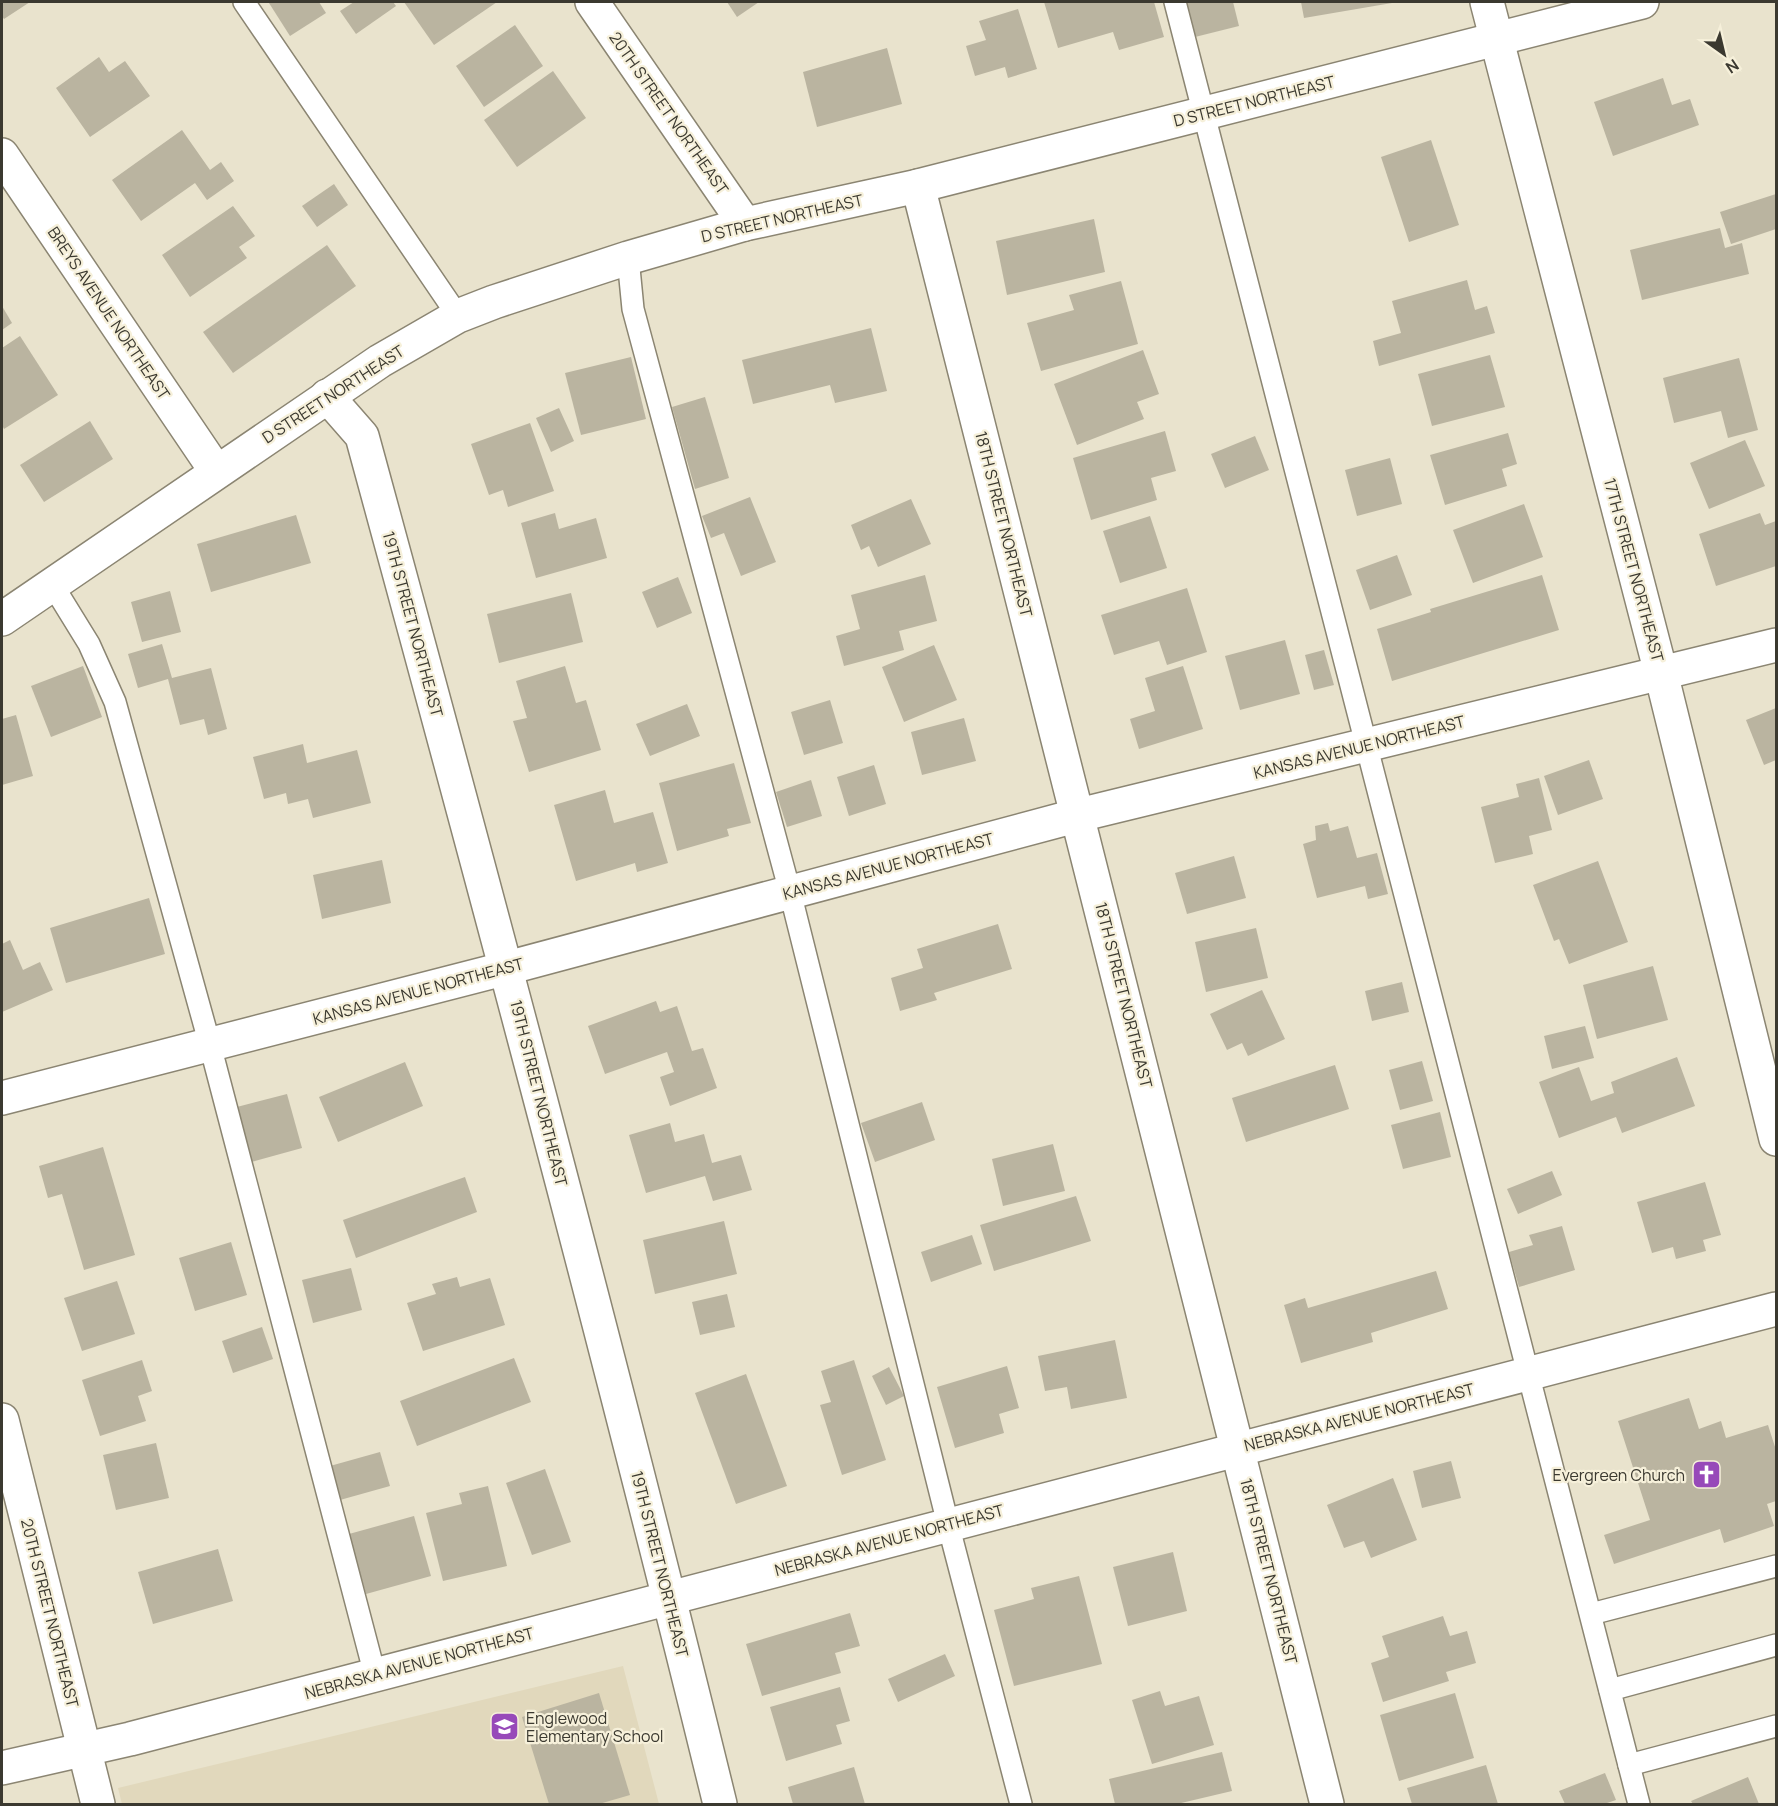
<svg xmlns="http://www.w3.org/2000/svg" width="1778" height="1806" font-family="Manrope,sans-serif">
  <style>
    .built { fill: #e1d8bc }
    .building { fill: #bab4a0 }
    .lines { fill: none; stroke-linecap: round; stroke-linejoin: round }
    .lane-casing { stroke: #8b8572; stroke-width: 24 }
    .street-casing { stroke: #8b8572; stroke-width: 36 }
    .secondary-casing { stroke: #8b8572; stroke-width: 36 }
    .lane { stroke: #fff; stroke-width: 21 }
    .street { stroke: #fff; stroke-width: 33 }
    .secondary { stroke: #fff; stroke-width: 33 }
    .labels { text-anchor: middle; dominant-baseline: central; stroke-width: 4.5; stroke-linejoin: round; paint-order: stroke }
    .street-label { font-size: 16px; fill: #3b3930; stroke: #f6f0da }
    .poi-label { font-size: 16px; fill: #3b3930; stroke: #f6f0da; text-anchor: end }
  </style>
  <rect width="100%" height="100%" fill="#e9e3cd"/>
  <polygon class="built" points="623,1666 659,1804 122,1804 118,1788"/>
  <g class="building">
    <polygon points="2,2 30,2 4,19 2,16"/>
    <polygon points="272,2 319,2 326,13 290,36 269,3"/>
    <polygon points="354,2 393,2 396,6 356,34 340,11"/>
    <polygon points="404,2 497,2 434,45"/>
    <polygon points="727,2 759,2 737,17"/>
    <polygon points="1044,2 1154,2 1164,37 1119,50 1113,32 1058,48"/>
    <polygon points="1186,2 1233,2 1239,26 1195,37"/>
    <polygon points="1301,2 1391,2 1392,3 1304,18"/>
    <polygon points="1018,9 1037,69 1008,78 1005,67 975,76 966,46 986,40 979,21"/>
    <polygon points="515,25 543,66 484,107 456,66"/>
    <polygon points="887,48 902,104 817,127 803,72"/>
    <polygon points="99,57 109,72 125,61 150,96 90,137 56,88"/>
    <polygon points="553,71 586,118 517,167 484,120"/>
    <polygon points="1663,78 1672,105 1690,99 1699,125 1613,156 1594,102"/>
    <polygon points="182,130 210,170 221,162 234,181 207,200 195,183 141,221 112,180"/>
    <polygon points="1431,140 1459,225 1409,242 1381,157"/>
    <polygon points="334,184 348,205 317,227 302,206"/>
    <polygon points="1776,194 1776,229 1731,244 1720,212"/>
    <polygon points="233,206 255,236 239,247 247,258 190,297 162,255"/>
    <polygon points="1094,219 1105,272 1007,295 996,241"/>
    <polygon points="1720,228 1725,248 1742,243 1749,274 1642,300 1630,250"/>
    <polygon points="327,245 356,286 233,373 203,332"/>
    <polygon points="1467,280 1475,310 1487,306 1495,333 1379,366 1373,341 1401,333 1392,301"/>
    <polygon points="1121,281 1138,344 1041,371 1027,323 1074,310 1069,295"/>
    <polygon points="2,306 12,323 2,330"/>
    <polygon points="871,328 887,391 835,403 830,385 753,404 742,360"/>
    <polygon points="20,336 58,395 4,429 2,425 2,348"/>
    <polygon points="1143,350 1159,394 1137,402 1144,419 1077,445 1054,384"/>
    <polygon points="1490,355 1505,407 1432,426 1418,374"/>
    <polygon points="631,357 646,419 581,435 565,373"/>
    <polygon points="1739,358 1758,430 1728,438 1721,411 1674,423 1663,378"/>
    <polygon points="705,397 729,478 695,489 672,407"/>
    <polygon points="559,408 574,441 551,452 536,418"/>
    <polygon points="90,421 113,459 44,502 20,465"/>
    <polygon points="530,423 554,491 508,507 503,490 489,495 471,444"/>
    <polygon points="1165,431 1176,471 1151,478 1157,500 1091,520 1073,458"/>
    <polygon points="1508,433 1517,464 1502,469 1507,486 1445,505 1430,455"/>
    <polygon points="1255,436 1269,470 1225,488 1211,454"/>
    <polygon points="1745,440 1765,486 1709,509 1690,463"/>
    <polygon points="1390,458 1402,504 1357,516 1345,470"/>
    <polygon points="750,497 776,562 741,576 724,533 711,538 702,516"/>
    <polygon points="911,499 931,544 878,567 869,546 861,550 851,525"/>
    <polygon points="1524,504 1543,557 1473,583 1453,530"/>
    <polygon points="555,513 559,529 596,518 607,558 536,578 521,523"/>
    <polygon points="1760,513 1765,525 1776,521 1776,566 1716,586 1699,534"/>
    <polygon points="296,515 311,563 211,592 197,544"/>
    <polygon points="1150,516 1167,568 1120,583 1103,531"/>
    <polygon points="1397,555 1412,595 1370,610 1356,570"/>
    <polygon points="925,575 937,621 899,631 904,650 844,666 836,636 860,629 851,595"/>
    <polygon points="1542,575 1559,630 1392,681 1377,629 1431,612 1430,609"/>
    <polygon points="678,577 692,613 657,628 642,592"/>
    <polygon points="1187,588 1207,652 1167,665 1159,641 1114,655 1101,615"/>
    <polygon points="170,591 181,632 142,642 131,602"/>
    <polygon points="571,593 583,642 499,663 487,614"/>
    <polygon points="1285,640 1300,694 1240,710 1225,656"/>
    <polygon points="162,644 172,678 211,668 227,729 208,735 204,719 180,725 168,679 138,688 128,654"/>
    <polygon points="934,645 957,700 904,722 882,667"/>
    <polygon points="1324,650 1334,685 1314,690 1305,655"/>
    <polygon points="83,666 102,717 51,737 31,686"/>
    <polygon points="565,666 576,703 586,700 601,750 529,772 513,721 527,718 516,681"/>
    <polygon points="1183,666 1203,729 1139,749 1130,719 1155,711 1145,678"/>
    <polygon points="830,700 843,743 804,755 791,712"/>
    <polygon points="687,704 700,736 650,756 636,724"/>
    <polygon points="1776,708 1776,760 1764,765 1746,720"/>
    <polygon points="16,715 33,776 2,785 2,719"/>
    <polygon points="964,718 976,761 922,775 911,732"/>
    <polygon points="303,744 307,763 357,750 371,803 313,818 308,799 288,804 286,793 264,799 253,757"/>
    <polygon points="1589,760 1603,799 1558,815 1544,776"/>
    <polygon points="734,763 751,823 727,829 729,836 677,851 659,783"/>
    <polygon points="874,765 886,804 849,816 837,777"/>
    <polygon points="1539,778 1552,830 1529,836 1533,854 1495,863 1481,807 1519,797 1516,784"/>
    <polygon points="811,780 822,816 787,827 776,792"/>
    <polygon points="605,790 614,823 653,812 668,863 637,872 635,863 576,881 554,805"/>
    <polygon points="1328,823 1330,831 1348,826 1357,858 1377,853 1388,894 1368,899 1365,886 1317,898 1303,844 1316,840 1315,826"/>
    <polygon points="1234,856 1246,898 1187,914 1175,873"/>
    <polygon points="382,860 391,903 322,919 313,875"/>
    <polygon points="1598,861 1628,942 1569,964 1559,939 1554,941 1533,885"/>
    <polygon points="149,898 165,954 66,983 50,928"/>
    <polygon points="998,924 1012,969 934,993 937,1000 900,1011 891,978 923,968 917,949"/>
    <polygon points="1256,928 1268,978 1206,992 1195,942"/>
    <polygon points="10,940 23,970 40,962 53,990 2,1012 2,944"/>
    <polygon points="1653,966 1668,1020 1597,1039 1583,985"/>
    <polygon points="1402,982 1409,1012 1372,1021 1365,991"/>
    <polygon points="1262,990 1285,1039 1248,1056 1242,1043 1227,1050 1210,1014"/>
    <polygon points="656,1001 660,1012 677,1006 692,1051 703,1048 717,1088 670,1106 660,1077 674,1072 667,1052 605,1074 588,1026"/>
    <polygon points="1585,1026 1594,1058 1552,1069 1544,1036"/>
    <polygon points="1677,1057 1695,1106 1622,1133 1616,1117 1559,1138 1539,1082 1579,1067 1591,1101 1614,1093 1611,1082"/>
    <polygon points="1422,1061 1433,1101 1400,1110 1389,1070"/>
    <polygon points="405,1062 423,1106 338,1142 319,1097"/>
    <polygon points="1335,1065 1349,1109 1246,1142 1232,1098"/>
    <polygon points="287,1094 302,1148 248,1163 233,1108"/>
    <polygon points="922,1102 935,1140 875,1162 861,1123"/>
    <polygon points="1440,1112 1451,1157 1403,1169 1391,1125"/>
    <polygon points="670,1123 675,1142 704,1134 712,1163 741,1155 752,1190 713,1201 705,1176 646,1193 629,1135"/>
    <polygon points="1053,1144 1065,1191 1003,1206 992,1159"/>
    <polygon points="103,1147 135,1255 84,1270 62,1194 48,1198 39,1166"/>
    <polygon points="1552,1171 1562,1195 1518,1214 1507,1189"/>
    <polygon points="465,1177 477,1212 356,1258 343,1220"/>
    <polygon points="1705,1182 1721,1235 1703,1240 1706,1251 1676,1259 1673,1247 1652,1253 1637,1202"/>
    <polygon points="1076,1196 1091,1241 994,1271 980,1225"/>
    <polygon points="724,1221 737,1274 655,1294 643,1240"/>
    <polygon points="1562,1226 1575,1270 1519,1287 1509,1252 1533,1245 1529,1235"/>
    <polygon points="972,1235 982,1264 931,1282 921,1252"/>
    <polygon points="231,1242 247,1295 195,1311 179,1258"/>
    <polygon points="351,1268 362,1310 313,1323 302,1280"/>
    <polygon points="1436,1271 1448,1309 1371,1333 1373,1342 1301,1363 1284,1305 1305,1298 1308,1308"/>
    <polygon points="457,1277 460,1287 490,1278 505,1325 423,1351 407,1303 436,1294 432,1284"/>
    <polygon points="117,1281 135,1334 82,1351 64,1298"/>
    <polygon points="727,1294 735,1327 700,1335 692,1302"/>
    <polygon points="262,1327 273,1359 233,1373 222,1341"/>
    <polygon points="1115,1340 1127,1398 1071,1409 1067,1387 1045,1391 1038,1356"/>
    <polygon points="514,1358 531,1402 417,1446 400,1401"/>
    <polygon points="142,1360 152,1391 138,1396 146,1421 100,1436 82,1380"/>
    <polygon points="854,1360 886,1460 842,1475 820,1405 831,1402 821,1371"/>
    <polygon points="1007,1366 1019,1408 999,1414 1004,1433 955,1448 937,1387"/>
    <polygon points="889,1367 904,1396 886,1405 872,1376"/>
    <polygon points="746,1374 787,1486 736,1504 695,1393"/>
    <polygon points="1689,1398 1699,1429 1721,1421 1726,1438 1768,1425 1776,1450 1776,1501 1767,1504 1774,1526 1724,1543 1720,1529 1614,1564 1604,1535 1650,1520 1618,1421"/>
    <polygon points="156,1443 169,1498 116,1510 103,1455"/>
    <polygon points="380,1452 390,1486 340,1500 330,1466"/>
    <polygon points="1451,1461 1461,1498 1422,1508 1413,1471"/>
    <polygon points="545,1469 571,1542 532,1555 506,1483"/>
    <polygon points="1393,1478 1417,1540 1371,1558 1364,1541 1344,1548 1327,1505"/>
    <polygon points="488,1486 507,1566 443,1581 426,1513 462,1504 459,1493"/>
    <polygon points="414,1516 431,1576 366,1594 349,1534"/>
    <polygon points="218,1549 233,1601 153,1624 138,1572"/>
    <polygon points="1173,1552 1187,1611 1128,1626 1113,1567"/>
    <polygon points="1079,1576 1102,1664 1014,1686 994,1610 1034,1599 1031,1588"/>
    <polygon points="850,1613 860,1646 835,1653 841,1673 762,1696 746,1644"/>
    <polygon points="1443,1616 1450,1636 1467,1631 1476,1663 1446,1672 1449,1681 1383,1702 1371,1663 1389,1657 1382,1636"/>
    <polygon points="945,1654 955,1676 898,1702 888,1679"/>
    <polygon points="840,1687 850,1721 836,1725 842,1744 786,1761 770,1707"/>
    <polygon points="1160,1691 1165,1706 1199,1696 1214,1745 1152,1764 1132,1700"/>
    <polygon points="599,1693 630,1795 599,1804 549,1804 522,1717"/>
    <polygon points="1455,1693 1474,1758 1399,1781 1380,1715"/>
    <polygon points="1222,1752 1232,1791 1177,1804 1115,1804 1109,1779"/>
    <polygon points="1486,1765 1498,1804 1412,1804 1407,1788"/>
    <polygon points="854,1767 865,1804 793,1804 788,1787"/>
    <polygon points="1605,1773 1616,1800 1604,1804 1565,1804 1559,1791"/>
    <polygon points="1748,1777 1759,1804 1693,1804 1691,1801"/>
  </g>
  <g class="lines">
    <defs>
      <g id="lane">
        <polyline points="244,2 458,316"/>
        <polyline points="1175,2 1639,1804"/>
        <polyline points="628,258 633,309 790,892 948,1524 1021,1804"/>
        <polyline points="52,584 89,644 115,702 210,1045 375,1675"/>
        <polyline points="1591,1614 1776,1566"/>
        <polyline points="1610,1690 1776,1645"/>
        <polyline points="1629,1765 1776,1726"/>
      </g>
      <g id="street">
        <polyline points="592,2 745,224"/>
        <polyline points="2,155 216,471"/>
        <polyline points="918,186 1327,1804"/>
        <path d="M 327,396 L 362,436 C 486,891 608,1346 720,1804"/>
        <polyline points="2,1098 507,968 1079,815 1776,645"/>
        <polyline points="2,1420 98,1804"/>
        <polyline points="2,1768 130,1739 1776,1309"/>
      </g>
      <g id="secondary">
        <polyline points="1487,2 1661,673 1776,1139"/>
        <polyline points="2,619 380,361 458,316 494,302 628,258 745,224 918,186 1642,2"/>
      </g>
    </defs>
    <use href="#lane" class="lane-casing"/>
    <use href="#street" class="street-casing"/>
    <use href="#secondary" class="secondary-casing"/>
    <use href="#lane" class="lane"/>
    <use href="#street" class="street"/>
    <use href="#secondary" class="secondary"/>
  </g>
  <defs>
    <symbol id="church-square" viewBox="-11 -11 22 22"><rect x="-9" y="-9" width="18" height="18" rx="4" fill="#9749b9" stroke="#f6f0da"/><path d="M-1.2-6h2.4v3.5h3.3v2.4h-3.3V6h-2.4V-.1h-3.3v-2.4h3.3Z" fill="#fff"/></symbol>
    <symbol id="school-square" viewBox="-11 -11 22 22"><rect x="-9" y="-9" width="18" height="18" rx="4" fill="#9749b9" stroke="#f6f0da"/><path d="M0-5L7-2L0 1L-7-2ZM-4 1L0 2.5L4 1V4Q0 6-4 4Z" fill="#fff"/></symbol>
  </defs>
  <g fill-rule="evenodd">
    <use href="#church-square" x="1690" y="1458" width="33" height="33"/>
    <use href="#school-square" x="488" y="1710" width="33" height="33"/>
  </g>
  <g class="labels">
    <g class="street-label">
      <text transform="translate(1254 101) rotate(-14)">D STREET NORTHEAST</text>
      <text transform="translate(669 113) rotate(55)">20TH STREET NORTHEAST</text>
      <text transform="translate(782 218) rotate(-13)">D STREET NORTHEAST</text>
      <text transform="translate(109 313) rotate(56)">BREYS AVENUE NORTHEAST</text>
      <text transform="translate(333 394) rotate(-33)">D STREET NORTHEAST</text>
      <text transform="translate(1004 524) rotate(76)">18TH STREET NORTHEAST</text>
      <text transform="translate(1634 570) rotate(75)">17TH STREET NORTHEAST</text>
      <text transform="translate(413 624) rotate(75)">19TH STREET NORTHEAST</text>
      <text transform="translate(1359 747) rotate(-14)">KANSAS AVENUE NORTHEAST</text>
      <text transform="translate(888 866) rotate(-15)">KANSAS AVENUE NORTHEAST</text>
      <text transform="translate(418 991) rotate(-15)">KANSAS AVENUE NORTHEAST</text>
      <text transform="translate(1124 995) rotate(76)">18TH STREET NORTHEAST</text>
      <text transform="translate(539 1093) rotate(76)">19TH STREET NORTHEAST</text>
      <text transform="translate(1359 1417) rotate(-14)">NEBRASKA AVENUE NORTHEAST</text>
      <text transform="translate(889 1540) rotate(-15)">NEBRASKA AVENUE NORTHEAST</text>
      <text transform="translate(660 1564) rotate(76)">19TH STREET NORTHEAST</text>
      <text transform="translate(1269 1571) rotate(76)">18TH STREET NORTHEAST</text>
      <text transform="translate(50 1613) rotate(76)">20TH STREET NORTHEAST</text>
      <text transform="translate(419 1663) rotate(-15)">NEBRASKA AVENUE NORTHEAST</text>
    </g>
    <g class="poi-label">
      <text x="1685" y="1475">Evergreen Church</text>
      <text x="526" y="1718" text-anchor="start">Englewood<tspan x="526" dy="18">Elementary School</tspan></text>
    </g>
  </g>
  <rect width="1778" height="1806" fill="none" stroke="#3b3930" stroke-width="6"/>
  <g transform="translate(1724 54) rotate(146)" stroke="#f6f0da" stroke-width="4.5" paint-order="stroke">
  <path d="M0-4.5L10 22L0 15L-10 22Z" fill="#3b3930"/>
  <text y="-9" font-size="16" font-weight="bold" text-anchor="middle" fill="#3b3930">N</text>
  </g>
</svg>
